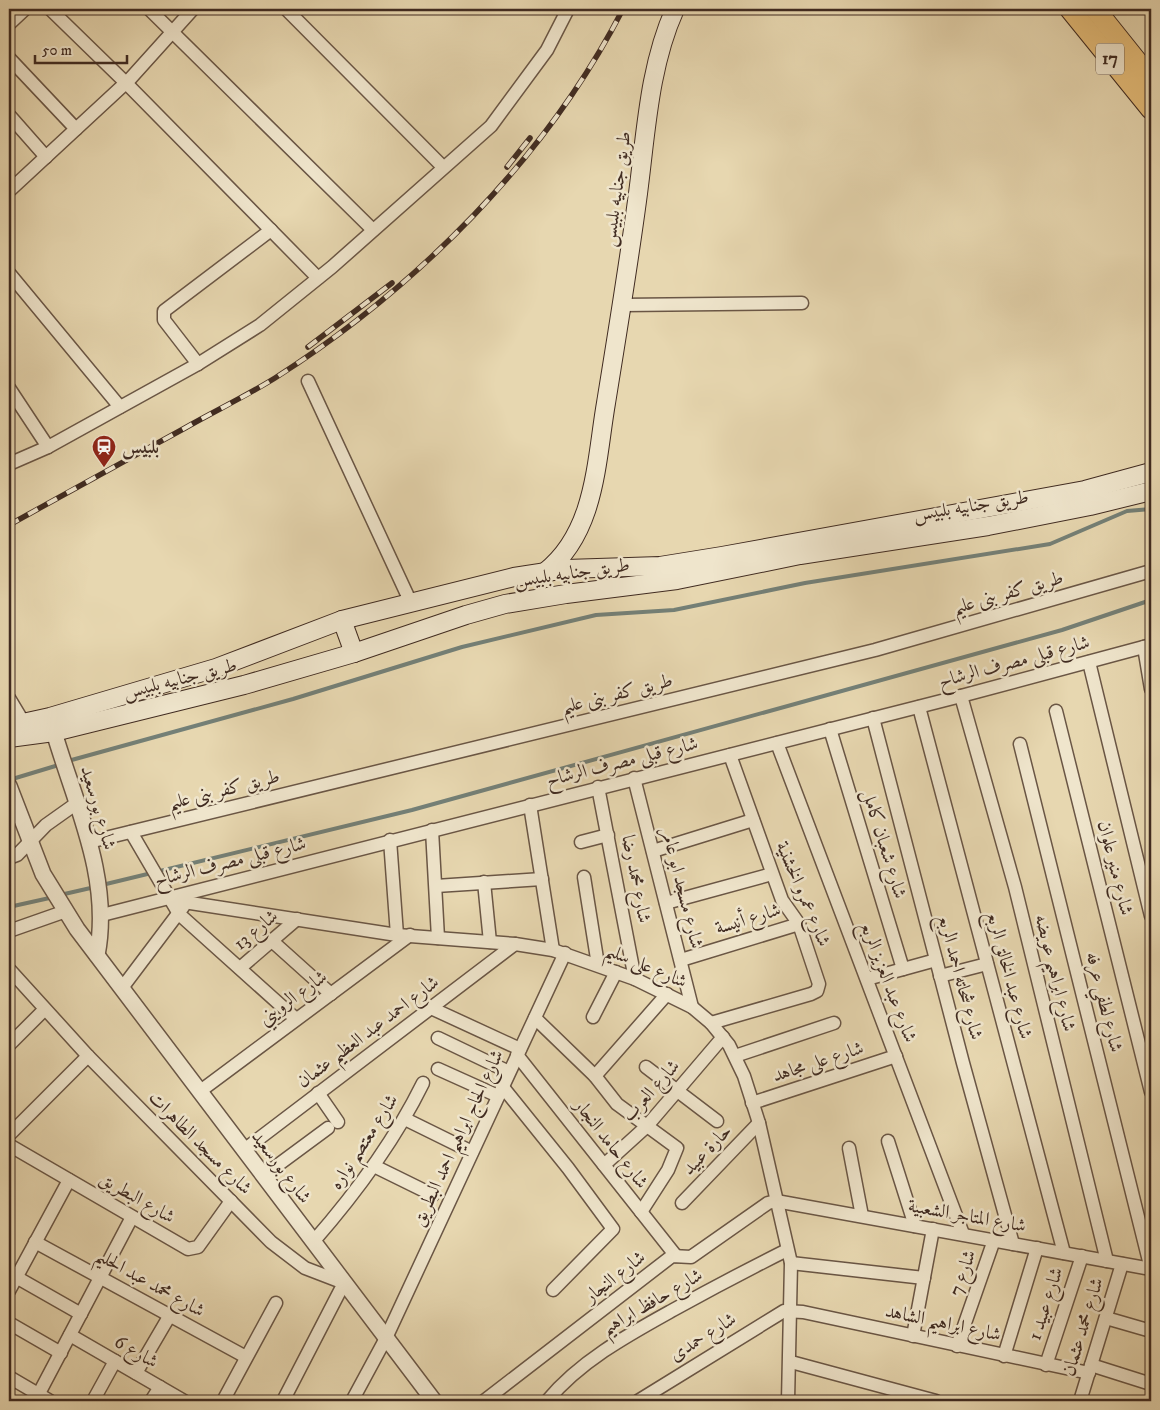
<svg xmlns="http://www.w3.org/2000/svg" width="1160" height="1410" font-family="'IM FELL DW Pica',Amiri,serif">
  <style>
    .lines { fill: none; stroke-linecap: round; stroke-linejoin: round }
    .stream { stroke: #748077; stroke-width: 4 }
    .minor-casing { stroke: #6a5645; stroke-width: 15 }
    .tertiary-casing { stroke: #6a5645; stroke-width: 18 }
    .secondary-casing { stroke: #402b21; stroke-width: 20 }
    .trunk-casing { stroke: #402b21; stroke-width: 22 }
    .minor { stroke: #efe5cc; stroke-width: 12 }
    .tertiary { stroke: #efe5cc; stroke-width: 15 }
    .secondary { stroke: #efe5cc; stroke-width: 18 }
    .trunk { stroke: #e4bc78; stroke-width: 20 }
    .rail-casing { stroke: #402b21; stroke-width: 5.5 }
    .rail { stroke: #efe5cc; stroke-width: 4; stroke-dasharray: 11; stroke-linecap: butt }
    .labels { text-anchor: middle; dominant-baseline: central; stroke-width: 5; stroke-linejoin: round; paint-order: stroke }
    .shield { fill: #efe5cc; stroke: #746354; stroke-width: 1 }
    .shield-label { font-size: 18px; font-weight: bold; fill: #402b21 }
    .street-label { font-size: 19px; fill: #402b21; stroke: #efe5cc }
    .poi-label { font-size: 19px; font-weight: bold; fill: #402b21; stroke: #efe5cc; text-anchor: start }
  </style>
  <rect width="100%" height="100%" fill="#e7d7b0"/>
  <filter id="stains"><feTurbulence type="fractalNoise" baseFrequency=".004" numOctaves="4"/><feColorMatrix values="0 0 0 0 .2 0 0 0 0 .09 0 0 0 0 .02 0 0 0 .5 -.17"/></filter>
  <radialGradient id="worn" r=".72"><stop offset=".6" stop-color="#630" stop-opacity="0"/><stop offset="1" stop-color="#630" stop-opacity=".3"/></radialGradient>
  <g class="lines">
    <g class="stream">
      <polyline points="68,761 293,699 462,647 596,615 674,610 805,583 1050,544 1127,511 1151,509"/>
      <polyline points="9,780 62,764"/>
      <polyline points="102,885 412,810 1062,630 1151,600"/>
      <polyline points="60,895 95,887"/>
      <polyline points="9,907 54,897"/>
    </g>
    <defs>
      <g id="minor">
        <polyline points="50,9 126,83 318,278"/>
        <polyline points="149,9 373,230"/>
        <polyline points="286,9 443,167"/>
        <polyline points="9,24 25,9"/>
        <polyline points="9,58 76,129"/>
        <polyline points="9,115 46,157"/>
        <polyline points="9,191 130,79 193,9"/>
        <polyline points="9,273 120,407"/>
        <polyline points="622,305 802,303"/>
        <polyline points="198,364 164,320 164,311 271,230"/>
        <polyline points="308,381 411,603"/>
        <polyline points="9,388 48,447"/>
        <polyline points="9,464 48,447 198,364 260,325 332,267 491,126 547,50 568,9"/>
        <polyline points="1144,647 1151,689"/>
        <polyline points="1089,662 1151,916"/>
        <polyline points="961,696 1015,887 1107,1261"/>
        <polyline points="9,698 24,723"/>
        <polyline points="919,707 1064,1253"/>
        <polyline points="1056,711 1151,1092"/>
        <polyline points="873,718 963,1063 1013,1244"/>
        <polyline points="830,729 903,969"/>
        <polyline points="777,743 963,1234"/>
        <polyline points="1020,744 1151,1269"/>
        <polyline points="634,778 692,1007"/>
        <polyline points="598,787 635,979"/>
        <polyline points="530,805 553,950"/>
        <polyline points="432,830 438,938"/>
        <polyline points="131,832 179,914 296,1019"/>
        <polyline points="390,840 397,935"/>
        <polyline points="89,842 875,650 1151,571"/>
        <polyline points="581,842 608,835"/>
        <polyline points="653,851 753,820"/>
        <polyline points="9,858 17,855 46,825 77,803"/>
        <polyline points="584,877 598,965"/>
        <polyline points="484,882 490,942"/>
        <polyline points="436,886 542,879"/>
        <polyline points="171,900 397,935 515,944 553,950 635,979 692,1007 711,1023 729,1045 744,1076 759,1123 791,1263 788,1401"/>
        <polyline points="666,903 772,874"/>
        <polyline points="102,915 961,696 1151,645"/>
        <polyline points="9,931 66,911"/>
        <polyline points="272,941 331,994"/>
        <polyline points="681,960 799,924"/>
        <polyline points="240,968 297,919"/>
        <polyline points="9,969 88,1056 271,1242 305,1268 344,1283 283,1401"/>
        <polyline points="940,976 987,964"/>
        <polyline points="867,979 936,960"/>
        <polyline points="122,988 183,907"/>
        <polyline points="431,1008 520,1049"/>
        <polyline points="593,1017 616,972"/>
        <polyline points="535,1018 595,1076 617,1104 677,1148 668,1170 641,1212"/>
        <polyline points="711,1023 811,994 817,991 819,984 799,924 782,900 730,755"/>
        <polyline points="438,1038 509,1072"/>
        <polyline points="9,1045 44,1010"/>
        <polyline points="517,1055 676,1256"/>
        <polyline points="735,1056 834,1023"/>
        <polyline points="646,1067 717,1121"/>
        <polyline points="438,1069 498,1096"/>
        <polyline points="595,1076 667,994"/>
        <polyline points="502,1086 568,1168 613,1229 553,1290"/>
        <polyline points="199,1092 410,935"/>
        <polyline points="318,1093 338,1122"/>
        <polyline points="752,1103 896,1056"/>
        <polyline points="405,1119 472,1152"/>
        <polyline points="9,1135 88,1056"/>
        <polyline points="888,1141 915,1226"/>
        <polyline points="9,1145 188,1249 198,1247 231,1201"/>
        <polyline points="849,1148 862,1216"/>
        <polyline points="244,1150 515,944"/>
        <polyline points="604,1165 647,1126 723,1037"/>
        <polyline points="374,1166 433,1195"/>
        <polyline points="263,1176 328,1128"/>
        <polyline points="682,1203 759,1123"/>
        <polyline points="35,1242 246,1357"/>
        <path d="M 313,1242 C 356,1193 394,1142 423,1083"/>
        <polyline points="791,1263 924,1278"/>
        <polyline points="16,1277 81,1314"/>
        <polyline points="9,1291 69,1180"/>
        <polyline points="1106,1318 1151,1331"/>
        <polyline points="9,1323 61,1353"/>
        <polyline points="70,1335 184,1401"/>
        <polyline points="913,1336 933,1229"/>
        <polyline points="957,1346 994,1240"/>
        <polyline points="1004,1356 1037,1248"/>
        <polyline points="791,1362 936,1401"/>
        <polyline points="1046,1365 1082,1256"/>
        <polyline points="1091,1365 1151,1384"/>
        <polyline points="136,1373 170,1315"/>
        <polyline points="9,1377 50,1401"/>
        <polyline points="35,1401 132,1217"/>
        <polyline points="93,1401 115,1361"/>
        <polyline points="151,1401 160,1387"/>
        <polyline points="223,1401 276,1303"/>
        <polyline points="352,1401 386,1338 565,953"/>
        <polyline points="484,1401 672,1256 691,1257 768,1203 776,1201 1151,1269"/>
        <path d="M 547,1401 C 580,1361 628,1335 673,1310 C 711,1289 749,1269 787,1250"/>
        <polyline points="638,1401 784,1311 803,1312 1089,1373"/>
        <polyline points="1080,1401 1122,1264"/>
      </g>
      <g id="tertiary">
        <path d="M 54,732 C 75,804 112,878 97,955"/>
        <polyline points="9,786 43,874 77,929 434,1401"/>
      </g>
      <g id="secondary">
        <path d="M 545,572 C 596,532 596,461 606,403 C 617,335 628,268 637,201 C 646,136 648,69 675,9"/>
        <polyline points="342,620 354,653"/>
        <polyline points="9,726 50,717 216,668 342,620 514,577 566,569 660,566 722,556 1085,490 1151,472"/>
        <polyline points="9,738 54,732 244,685 354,653 466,615 505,604 566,594 677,580 800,555 988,526 1090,506 1151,491"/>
      </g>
      <g id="trunk">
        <polyline points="1070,9 1151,109"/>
        <polyline points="1095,9 1151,79"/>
      </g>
    </defs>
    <use href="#minor" class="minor-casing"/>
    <use href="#tertiary" class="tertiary-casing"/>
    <use href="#secondary" class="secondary-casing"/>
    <use href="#trunk" class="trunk-casing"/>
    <use href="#minor" class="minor"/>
    <use href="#tertiary" class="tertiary"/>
    <use href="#secondary" class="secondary"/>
    <use href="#trunk" class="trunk"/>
    <defs>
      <g id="rail">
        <polyline points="507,167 530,138"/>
        <polyline points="308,347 392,283"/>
        <path d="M 9,525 C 67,493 126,460 185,428 C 215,411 246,396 275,378 C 416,288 546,159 623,9"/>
      </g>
    </defs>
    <use href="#rail" class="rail-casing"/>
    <use href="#rail" class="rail"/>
  </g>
  <defs>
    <symbol id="station-pin" viewBox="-11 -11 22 30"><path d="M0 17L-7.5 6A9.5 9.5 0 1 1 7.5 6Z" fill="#8f2418" stroke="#efe5cc"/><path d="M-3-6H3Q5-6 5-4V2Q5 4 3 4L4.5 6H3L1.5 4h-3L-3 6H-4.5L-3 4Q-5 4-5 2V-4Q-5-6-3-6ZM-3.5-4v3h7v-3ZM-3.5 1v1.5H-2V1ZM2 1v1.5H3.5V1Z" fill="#fff"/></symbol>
  </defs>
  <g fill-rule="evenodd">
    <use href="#station-pin" x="90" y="433" width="28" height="38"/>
  </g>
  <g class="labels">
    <rect class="shield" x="1096" y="43.5" width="28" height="31" rx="4"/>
    <g class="shield-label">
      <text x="1110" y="59">17</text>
    </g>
    <g class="street-label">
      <text transform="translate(617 189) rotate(-82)">طريق جنابيه بلبيس</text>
      <text transform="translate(971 506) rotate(-9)">طريق جنابيه بلبيس</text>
      <text transform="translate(572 573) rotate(-8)">طريق جنابيه بلبيس</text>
      <text transform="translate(1008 593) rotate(-16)">طريق كفر بنى عليم</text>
      <text transform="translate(1014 662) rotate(-15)">شارع قبلى مصرف الرشاح</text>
      <text transform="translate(180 679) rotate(-14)">طريق جنابيه بلبيس</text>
      <text transform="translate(617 694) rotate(-14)">طريق كفر بنى عليم</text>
      <text transform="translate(622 762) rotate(-14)">شارع قبلى مصرف الرشاح</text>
      <text transform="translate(224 790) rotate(-14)">طريق كفر بنى عليم</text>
      <text transform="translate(98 808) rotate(74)">شارع بورسعيد</text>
      <text transform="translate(884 844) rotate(73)">شارع شعبان كامل</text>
      <text transform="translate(230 862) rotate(-14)">شارع قبلى مصرف الرشاح</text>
      <text transform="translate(1115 868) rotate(76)">شارع منير علوان</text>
      <text transform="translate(636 879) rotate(79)">شارع محمد رضا</text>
      <text transform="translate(682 888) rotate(76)">شارع مسجد ابو عامر</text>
      <text transform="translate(803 894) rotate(67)">شارع عمرو الخشنية</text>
      <text transform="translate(748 919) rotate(-17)">شارع أنيسة</text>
      <text transform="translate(256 930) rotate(-40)">شارع 13</text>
      <text transform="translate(646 966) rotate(23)">شارع على سليم</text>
      <text transform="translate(1055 973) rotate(76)">شارع ابراهيم عويضه</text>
      <text transform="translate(1009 975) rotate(75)">شارع عبد الخالق الربع</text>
      <text transform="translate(960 977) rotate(75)">شارع شحاته احمد الربع</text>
      <text transform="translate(888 982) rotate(69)">شارع عبد العزيز الربع</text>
      <text transform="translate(293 998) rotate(-36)">شارع الرويني</text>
      <text transform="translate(1104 1002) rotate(76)">شارع لطفي عرفه</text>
      <text transform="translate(368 1032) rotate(-37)">شارع احمد عبد العظيم عثمان</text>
      <text transform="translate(818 1062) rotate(-18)">شارع على مجاهد</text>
      <text transform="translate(651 1091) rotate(-48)">شارع العرب</text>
      <text transform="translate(458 1138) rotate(-65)">شارع الحاج ابراهيم احمد البطريق</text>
      <text transform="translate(364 1142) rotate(-57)">شارع معتصم نواره</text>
      <text transform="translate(200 1143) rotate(45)">شارع مسجد الطاهرات</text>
      <text transform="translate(611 1144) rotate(52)">شارع حامد النجار</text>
      <text transform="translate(707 1150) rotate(-46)">حارة عبيد</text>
      <text transform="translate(281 1167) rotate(53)">شارع بورسعيد</text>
      <text transform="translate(137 1198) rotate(30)">شارع البطريق</text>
      <text transform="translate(967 1216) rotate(10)">شارع المتاجر الشعبية</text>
      <text transform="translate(963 1273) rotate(-71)">شارع 7</text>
      <text transform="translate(615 1277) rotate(-38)">شارع النجار</text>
      <text transform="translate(150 1283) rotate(29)">شارع محمد عبد الحليم</text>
      <text transform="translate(652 1302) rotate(-30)">شارع حافظ ابراهيم</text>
      <text transform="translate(1046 1304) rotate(-72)">شارع عبيد 1</text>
      <text transform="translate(943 1323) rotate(12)">شارع ابراهيم الشاهد</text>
      <text transform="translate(1083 1327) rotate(-73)">شارع محمد عثمان</text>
      <text transform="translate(703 1337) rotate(-32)">شارع حمدى</text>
      <text transform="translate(136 1352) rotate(30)">شارع 6</text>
    </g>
    <g class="poi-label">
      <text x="122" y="447">بلبيس</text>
    </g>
  </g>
  <rect width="1160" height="1410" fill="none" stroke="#e7d7b0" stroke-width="30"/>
  <rect x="10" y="10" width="1140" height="1390" fill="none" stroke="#402b21" stroke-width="2.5"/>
  <rect x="15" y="15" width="1130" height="1380" fill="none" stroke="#402b21"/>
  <path d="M35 55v8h92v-8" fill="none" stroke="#402b21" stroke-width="2.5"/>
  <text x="42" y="55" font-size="15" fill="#402b21" stroke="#efe5cc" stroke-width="4" paint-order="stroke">50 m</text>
  <rect width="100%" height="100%" filter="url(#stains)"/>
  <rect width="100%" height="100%" fill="url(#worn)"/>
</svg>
